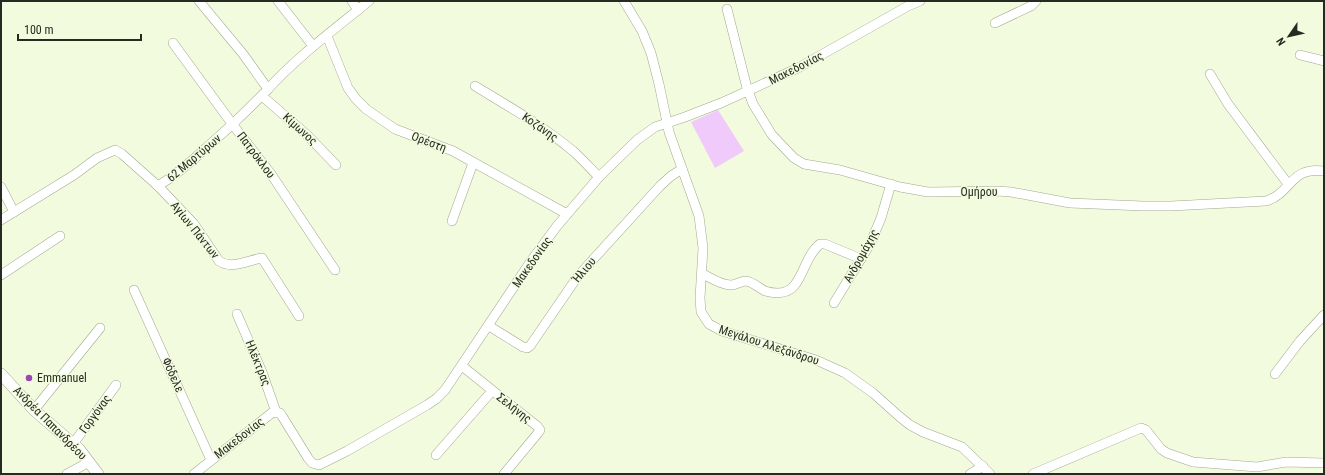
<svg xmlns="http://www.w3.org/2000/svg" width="1325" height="475" font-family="'Roboto Condensed',sans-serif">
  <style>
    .green { fill: #efcafb }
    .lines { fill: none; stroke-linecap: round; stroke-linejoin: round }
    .minor-casing { stroke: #a1a88f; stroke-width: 10 }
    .major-casing { stroke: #a1a88f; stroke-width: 12 }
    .minor { stroke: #fff; stroke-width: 9 }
    .major { stroke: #fff; stroke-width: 11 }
    .poi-dot { fill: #9b46b4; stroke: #f3fbdf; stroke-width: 1.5 }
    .labels { text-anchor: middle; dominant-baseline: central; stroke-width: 3; stroke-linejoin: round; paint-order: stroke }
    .street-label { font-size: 12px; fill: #272a20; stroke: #f3fbdf }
    .poi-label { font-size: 12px; fill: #272a20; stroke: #f3fbdf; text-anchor: start }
  </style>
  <rect width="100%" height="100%" fill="#f3fbdf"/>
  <polygon class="green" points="718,110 744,151 715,168 691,122"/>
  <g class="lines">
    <defs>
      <g id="minor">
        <polyline points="199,1 243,54 268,89"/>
        <polyline points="278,1 313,46"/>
        <polyline points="352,1 358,10"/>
        <polyline points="624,1 642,31 651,53 659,84 669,132 699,216 703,248 700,298 701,312 709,324 722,331 816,360 845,373 873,393 900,417 910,425 923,432 962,447 990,474"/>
        <path d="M 727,9 L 747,88 L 753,104 L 772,135 L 794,158 L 804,164 L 840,170 L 900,187 L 928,192 L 997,191 L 1011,192 L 1070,203 L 1143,206 L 1171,206 L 1266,201 C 1291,194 1290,166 1324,171"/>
        <polyline points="995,23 1031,6 1036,1"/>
        <polyline points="327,36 348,88 356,99 366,109 395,129 453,151 567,214"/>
        <polyline points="173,43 233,125 271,174 335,270"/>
        <polyline points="1300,55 1324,61"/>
        <polyline points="1210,74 1228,104 1288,184"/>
        <path d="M 475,86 C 508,106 543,126 573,151 C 582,159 590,168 599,177"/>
        <polyline points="262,96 307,135 336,165"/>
        <path d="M 158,186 L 194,224 L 219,261 C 232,270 248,260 262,258 L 299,316"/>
        <polyline points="1,187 14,212"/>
        <path d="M 1,220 L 74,175 L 97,158 L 115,150 L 122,154 L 158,186 C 176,175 191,162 206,148 C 228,129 248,110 268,89 C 298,56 335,29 369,1"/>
        <polyline points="452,221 473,163"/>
        <path d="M 703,274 C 711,278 721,285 731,285 C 736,285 741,281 746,281 C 753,282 759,288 765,291 C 775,294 787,294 794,286 C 804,274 807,254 820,244 L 825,244 L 861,259"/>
        <polyline points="1,275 60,236"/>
        <polyline points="134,290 211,460"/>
        <polyline points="834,303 870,244 881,218 891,184"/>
        <polyline points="237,314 262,372 276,412"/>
        <polyline points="489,326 523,347 527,348 530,346 578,276 660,186 671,176 682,169"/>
        <polyline points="462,366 537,426 540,430 538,433 504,474"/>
        <polyline points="1275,374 1300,341 1324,315"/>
        <polyline points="34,410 100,328"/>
        <polyline points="73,444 116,385"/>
        <polyline points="436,455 492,391"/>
        <polyline points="67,474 89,462"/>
        <polyline points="194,474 273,412 280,413 282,416 308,458 312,463 319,465 347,451 427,405 436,399 445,390 531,261 557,226 599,177 637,140 655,127 685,117 721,103 798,68 908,6 920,1"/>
        <polyline points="970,474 983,466"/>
        <polyline points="1033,474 1141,428 1146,430 1161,449 1167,453 1193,462 1257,467 1286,462 1324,463"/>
      </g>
      <polyline id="major" points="1,374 34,410 79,449 98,474"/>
    </defs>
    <use href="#minor" class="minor-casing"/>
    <use href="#major" class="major-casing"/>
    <use href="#minor" class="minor"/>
    <use href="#major" class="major"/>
  </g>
  <circle class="poi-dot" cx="29" cy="378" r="4"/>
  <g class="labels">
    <g class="street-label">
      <text transform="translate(796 68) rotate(-27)">Μακεδονίας</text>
      <text transform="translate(540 127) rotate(35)">Κοζάνης</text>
      <text transform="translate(300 129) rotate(42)">Κίμωνος</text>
      <text transform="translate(429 142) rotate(21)">Ορέστη</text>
      <text transform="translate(256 155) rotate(53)">Πατρόκλου</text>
      <text transform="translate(194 158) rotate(-40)">62 Μαρτύρων</text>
      <text x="979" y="192">Ομήρου</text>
      <text transform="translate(195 230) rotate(51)">Αγίων Πάντων</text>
      <text transform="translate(861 256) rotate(-61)">Ανδρομάχης</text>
      <text transform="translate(532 262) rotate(-55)">Μακεδονίας</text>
      <text transform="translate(584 270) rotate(-50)">Ήλιου</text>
      <text transform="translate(769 345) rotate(18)">Μεγάλου Αλεξάνδρου</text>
      <text transform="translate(258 363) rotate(68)">Ηλέκτρας</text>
      <text transform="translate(173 375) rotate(66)">Φόδελε</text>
      <text transform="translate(514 408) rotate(38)">Σελήνης</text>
      <text transform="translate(95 414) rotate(-54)">Γοργόνας</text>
      <text transform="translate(50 423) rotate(45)">Ανδρέα Παπανδρέου</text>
      <text transform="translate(239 438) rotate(-38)">Μακεδονίας</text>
    </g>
    <g class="poi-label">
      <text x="37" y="378">Emmanuel</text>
    </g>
  </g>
  <rect width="1325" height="475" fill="none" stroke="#272a20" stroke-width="4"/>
  <g transform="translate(1289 36) rotate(236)" stroke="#f3fbdf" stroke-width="3" paint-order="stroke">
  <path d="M0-3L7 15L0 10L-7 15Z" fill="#272a20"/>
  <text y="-6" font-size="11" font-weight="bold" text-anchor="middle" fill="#272a20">N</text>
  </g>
  <path d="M18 34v6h123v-6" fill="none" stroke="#272a20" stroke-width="2"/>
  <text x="24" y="34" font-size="12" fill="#272a20" stroke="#f3fbdf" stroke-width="3" paint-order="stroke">100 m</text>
</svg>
